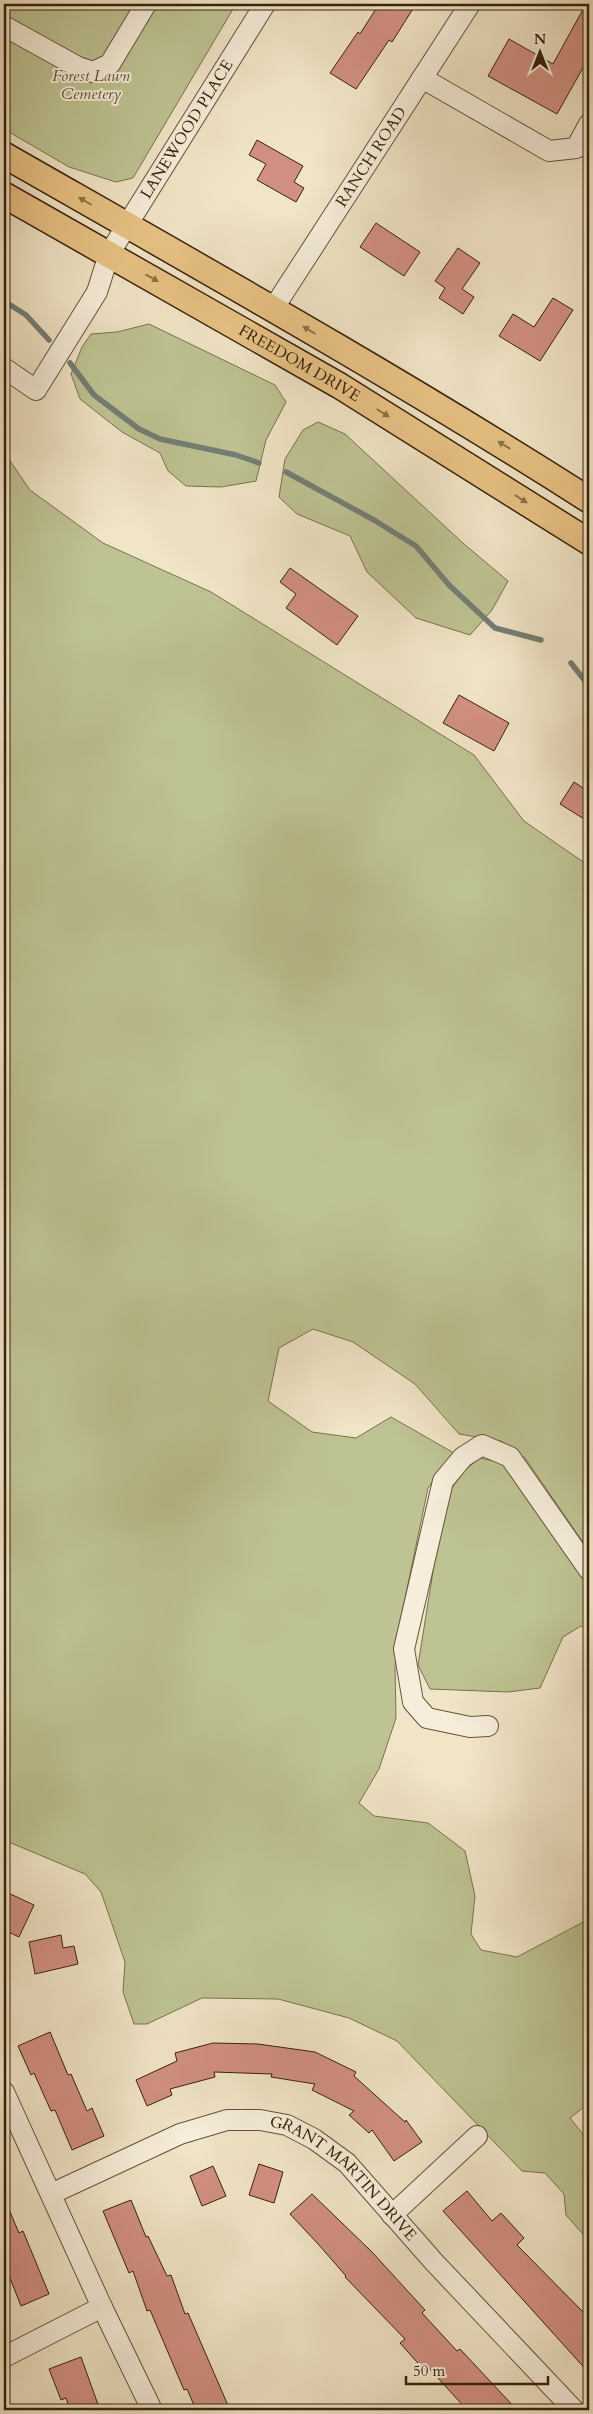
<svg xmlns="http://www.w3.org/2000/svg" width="593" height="2414" font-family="Cardo,serif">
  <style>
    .green { fill: #bec393; stroke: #7a724e }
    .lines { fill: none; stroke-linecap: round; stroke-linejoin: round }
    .stream { stroke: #737f75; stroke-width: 5.5 }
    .building { fill: #d29082; stroke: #36220a }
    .minor-casing { stroke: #655339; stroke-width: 22 }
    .major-casing { stroke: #36220a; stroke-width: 28 }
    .minor { stroke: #f6eedb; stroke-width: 20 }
    .major { stroke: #e8c284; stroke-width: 25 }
    .oneway { fill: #8f7247 }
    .labels { text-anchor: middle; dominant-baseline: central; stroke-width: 4; stroke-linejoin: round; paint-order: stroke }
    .park-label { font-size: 16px; font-style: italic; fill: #5f5233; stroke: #f6eedb }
    .street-label { font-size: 16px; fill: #36220a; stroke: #f6eedb }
  </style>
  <rect width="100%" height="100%" fill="#f1e5c7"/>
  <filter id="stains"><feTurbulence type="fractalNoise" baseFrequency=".004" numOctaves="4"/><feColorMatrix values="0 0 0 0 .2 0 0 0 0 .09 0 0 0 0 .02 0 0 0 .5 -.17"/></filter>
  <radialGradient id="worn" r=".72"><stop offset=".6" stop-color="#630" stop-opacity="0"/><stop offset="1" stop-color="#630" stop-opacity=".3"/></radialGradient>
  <g class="green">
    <polygon points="4,4 236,4 133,178 116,182 69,167 4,129"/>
    <polygon points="149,324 275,385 286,402 266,440 256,481 221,487 186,486 168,471 160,453 122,432 80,399 71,374 82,347 91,334 117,332"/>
    <polygon points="318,422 345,434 464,544 508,581 492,610 470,635 416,618 367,572 350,536 297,514 279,497 285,459 303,430"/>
    <polygon points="4,452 30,490 103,543 211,592 474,755 524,821 589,866 589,1551 525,1458 501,1441 459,1434 415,1384 353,1342 313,1329 279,1348 268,1401 312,1432 356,1438 391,1417 454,1453 428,1488 402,1613 395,1666 396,1718 379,1769 359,1803 374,1816 428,1823 465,1851 475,1896 471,1934 481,1950 517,1957 589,1919 589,2103 570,2118 589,2142 589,2241 566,2215 564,2194 545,2173 522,2171 397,2041 349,2018 278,1999 202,1998 147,2024 134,2024 123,1992 125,1962 101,1892 85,1874 4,1840"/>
    <polygon points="480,1458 503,1463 589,1584 589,1631 581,1626 563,1637 540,1688 508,1692 430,1689 418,1665 445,1497 466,1469"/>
  </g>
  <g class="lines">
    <g class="stream">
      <polyline points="4,301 26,315 49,340"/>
      <polyline points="70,363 94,395 139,429 160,439 236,455 259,463"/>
      <polyline points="286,472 374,520 416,546 449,585 495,628 541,640"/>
      <polyline points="571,663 589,686"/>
    </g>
  </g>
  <g class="building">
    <polygon points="379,4 416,4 392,42 389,40 356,89 330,73 358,32 360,34"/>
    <polygon points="586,4 589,4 589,57 557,114 488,76 509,39 553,64"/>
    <polygon points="257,140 303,166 294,182 304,188 296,202 257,180 266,164 249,155"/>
    <polygon points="376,223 420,252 404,276 360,247"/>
    <polygon points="458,248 480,263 462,289 474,297 463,314 439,298 445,288 435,281"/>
    <polygon points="553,298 573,310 540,361 499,336 513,314 534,327"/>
    <polygon points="290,568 358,616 337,645 286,608 296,594 280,582"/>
    <polygon points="459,695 509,723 494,751 443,723"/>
    <polygon points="574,782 589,792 589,822 560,804"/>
    <polygon points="4,1891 34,1905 19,1937 4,1930"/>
    <polygon points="61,1935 63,1948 74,1946 78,1964 35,1974 29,1942"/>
    <polygon points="50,2032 68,2075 71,2074 87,2111 92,2108 104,2136 72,2150 55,2110 51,2111 34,2073 31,2075 18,2046"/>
    <polygon points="213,2043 258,2044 315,2052 356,2072 354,2076 405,2122 406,2120 422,2142 394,2161 372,2130 369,2133 349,2115 354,2111 312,2090 315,2084 271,2077 272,2074 214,2072 215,2077 170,2089 172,2095 147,2106 136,2080 177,2061 175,2053"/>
    <polygon points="259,2164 283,2172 274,2203 249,2195"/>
    <polygon points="213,2166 226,2196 202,2206 190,2176"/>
    <polygon points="467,2191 492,2221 501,2213 524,2238 517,2245 589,2318 589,2373 443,2211"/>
    <polygon points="312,2194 372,2252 425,2310 422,2313 457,2351 460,2349 517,2410 467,2410 428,2367 424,2370 400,2343 405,2339 345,2277 346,2276 319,2245 290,2214"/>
    <polygon points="4,2198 19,2233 23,2231 49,2294 21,2306 4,2263"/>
    <polygon points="131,2200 146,2237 148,2236 167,2276 171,2275 185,2314 188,2313 230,2410 196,2410 187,2389 184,2390 150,2310 147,2311 133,2271 129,2273 103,2211"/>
    <polygon points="81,2357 100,2410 70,2410 66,2398 61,2400 49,2369"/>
  </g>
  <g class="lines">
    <defs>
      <g id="minor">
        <polyline points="4,26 78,67 93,72 110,64 146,4"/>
        <polyline points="422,78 549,151 576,148 589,124"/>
        <path id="s1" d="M 273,309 L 470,4"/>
        <path id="s2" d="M 4,368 L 36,390 L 97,292 L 109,254 L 265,4"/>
        <polyline points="488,1726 470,1727 427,1718 413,1702 404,1649 443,1481 463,1457 482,1445 510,1457 589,1570"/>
        <polyline points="4,2092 102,2307 4,2357"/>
        <path id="s3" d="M 51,2194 L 180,2134 L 227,2120 L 260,2120 L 287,2125 L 314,2139 L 347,2163 L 434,2262 L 574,2410"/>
        <polyline points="392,2215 477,2136"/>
        <polyline points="102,2307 152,2410"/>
      </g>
      <g id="major">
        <path d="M 4,155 C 200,267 398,378 589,500"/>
        <path id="s4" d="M 4,195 L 340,386 L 589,542"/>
      </g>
    </defs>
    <use href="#minor" class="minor-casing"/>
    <use href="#major" class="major-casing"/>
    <use href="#minor" class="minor"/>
    <use href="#major" class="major"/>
  </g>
  <defs><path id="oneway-solid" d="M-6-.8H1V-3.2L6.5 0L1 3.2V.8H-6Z" transform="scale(1.25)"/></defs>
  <g class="oneway">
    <use href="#oneway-solid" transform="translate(85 201) rotate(-150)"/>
    <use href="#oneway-solid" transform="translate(152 278) rotate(29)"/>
    <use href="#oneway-solid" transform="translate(309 330) rotate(-149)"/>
    <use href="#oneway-solid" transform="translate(383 413) rotate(32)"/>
    <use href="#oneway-solid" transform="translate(504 445) rotate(-148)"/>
    <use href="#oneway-solid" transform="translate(521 499) rotate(32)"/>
  </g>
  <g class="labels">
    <g class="park-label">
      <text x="91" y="76">Forest Lawn<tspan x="91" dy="18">Cemetery</tspan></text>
    </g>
    <g class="street-label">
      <text stroke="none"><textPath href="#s2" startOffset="341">LANEWOOD PLACE</textPath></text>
      <text stroke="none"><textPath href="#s1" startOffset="181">RANCH ROAD</textPath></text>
      <text stroke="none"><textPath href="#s4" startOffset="340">FREEDOM DRIVE</textPath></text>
      <text stroke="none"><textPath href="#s3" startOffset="329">GRANT MARTIN DRIVE</textPath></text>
    </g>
  </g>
  <rect width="593" height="2414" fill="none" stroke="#f1e5c7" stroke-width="20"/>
  <rect x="5" y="5" width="583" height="2404" fill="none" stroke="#36220a" stroke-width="2.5"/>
  <rect x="10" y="10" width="573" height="2394" fill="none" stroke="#36220a"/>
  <g transform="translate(540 52)" stroke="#f6eedb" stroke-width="4" paint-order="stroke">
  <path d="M0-4L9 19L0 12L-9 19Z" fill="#36220a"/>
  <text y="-8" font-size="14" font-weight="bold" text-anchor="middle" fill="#36220a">N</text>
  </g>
  <path d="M406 2376v8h142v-8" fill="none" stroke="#36220a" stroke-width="2.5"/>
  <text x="413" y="2376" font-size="15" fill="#36220a" stroke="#f6eedb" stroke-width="4" paint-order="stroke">50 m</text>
  <rect width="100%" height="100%" filter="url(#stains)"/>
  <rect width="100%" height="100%" fill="url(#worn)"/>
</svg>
